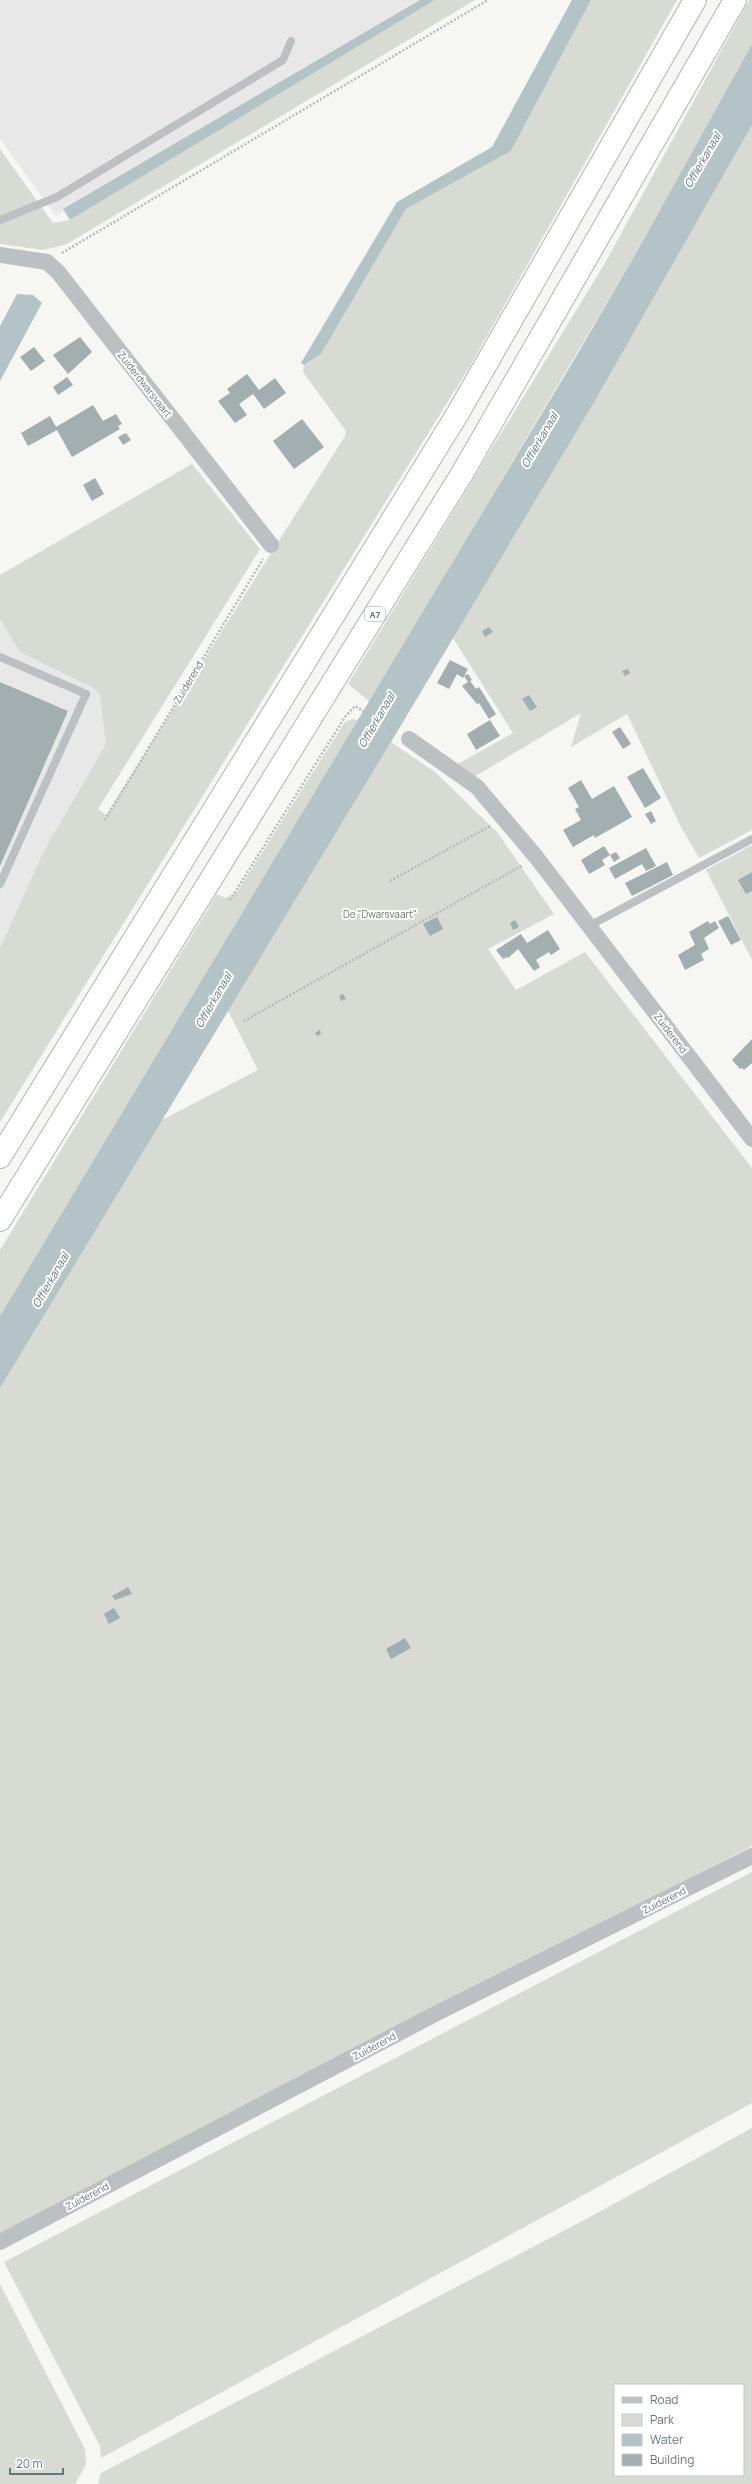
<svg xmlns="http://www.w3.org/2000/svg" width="752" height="2484" font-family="Manrope,sans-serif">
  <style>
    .built { fill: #e7e8e7 }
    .green { fill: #d7dbd3; fill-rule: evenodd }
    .water { fill: #b4c3c5 }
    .building { fill: #a3aeb0 }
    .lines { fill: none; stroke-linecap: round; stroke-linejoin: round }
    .motorway-casing { stroke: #b1b6b8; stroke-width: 24 }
    .path { stroke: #b6babc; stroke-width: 2.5; stroke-dasharray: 2 2; stroke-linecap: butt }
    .service { stroke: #bbc1c3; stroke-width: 8 }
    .minor { stroke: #bbc1c3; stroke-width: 16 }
    .motorway { stroke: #fff; stroke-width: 22 }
    .labels { text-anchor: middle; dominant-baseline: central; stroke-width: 4; stroke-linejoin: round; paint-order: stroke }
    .shield { fill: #fff; stroke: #92a0a3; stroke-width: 1 }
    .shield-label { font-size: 9px; font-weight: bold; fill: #64777c }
    .street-label { font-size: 10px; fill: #64777c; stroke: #fff }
    .park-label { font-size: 10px; fill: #6e7a66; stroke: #fff }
    .water-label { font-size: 11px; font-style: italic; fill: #5e7678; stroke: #fff }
  </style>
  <rect width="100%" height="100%" fill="#f6f6f3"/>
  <g class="built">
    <polygon points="0,0 423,0 56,216 0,139"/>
    <polygon points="0,597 137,711 0,973"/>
  </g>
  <g class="green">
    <polygon points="435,0 475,0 67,244 44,250 0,244 0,149 53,223 70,220"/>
    <polygon points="591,0 677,0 470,366 0,1122 0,948 44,851 106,744 100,695 94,688 20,652 0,619 0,575 192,464 260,549 98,809 106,815 345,436 346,431 303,372 304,365 321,354 406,209 511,151"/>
    <polygon points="749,0 752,0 752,44 635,255 370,702 348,684 605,263"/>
    <polygon points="752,125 752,830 699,858 681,827 627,714 571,747 581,713 474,777 456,765 513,733 453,638 596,399"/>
    <polygon points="352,719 358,720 0,1316 0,1250 217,894 225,898 237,892 345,722"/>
    <polygon points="391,742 435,772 497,832 554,914 488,949 516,990 585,952 752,1168 752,1846 0,2235 0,1388 160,1121 258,1070 228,1011"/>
    <polygon points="752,845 752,960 706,870"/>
    <polygon points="752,1872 752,2103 101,2458 100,2446 4,2262"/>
    <path d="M 752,2128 L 752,2484 L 98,2484 L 101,2473 L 588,2218 ZM 615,2385 L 743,2385 L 743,2475 L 615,2475 Z"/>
    <polygon points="0,2284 85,2449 86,2465 75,2484 0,2484"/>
  </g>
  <g class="water">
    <polygon points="420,0 435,0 70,220 63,209"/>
    <polygon points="572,0 591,0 511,151 406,209 321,354 304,365 301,363 397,202 492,147"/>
    <polygon points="752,44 752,125 596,399 391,742 0,1388 0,1316 571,365 635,255"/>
    <polygon points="17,294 33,295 42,303 0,381 0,326"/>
  </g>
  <g class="building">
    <polygon points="80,337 92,352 68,374 53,355"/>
    <polygon points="34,347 45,361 31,371 20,357"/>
    <polygon points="247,374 259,390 275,378 286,393 264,409 253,394 239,404 247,415 235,423 218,401 230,393 227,389"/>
    <polygon points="67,377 73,385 58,395 53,387"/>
    <polygon points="93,405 103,421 116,414 122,424 118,426 120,429 72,457 57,430 28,446 21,433 50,416 56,427"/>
    <polygon points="302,419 324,447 294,469 273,441"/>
    <polygon points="126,433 131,440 123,445 118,437"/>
    <polygon points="95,478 104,494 92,501 83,485"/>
    <polygon points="489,627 493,632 485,637 482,631"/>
    <polygon points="450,660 468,669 463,678 457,674 449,689 437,683"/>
    <polygon points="628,669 630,673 625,676 622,671"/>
    <polygon points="468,674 472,680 470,681 476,689 479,687 496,714 489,719 479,703 477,704 462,686 468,682 464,676"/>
    <polygon points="0,682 68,711 0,866"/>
    <polygon points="529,695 537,707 530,711 522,699"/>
    <polygon points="490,720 500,736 476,750 467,734"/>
    <polygon points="620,727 631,744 623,749 612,732"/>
    <polygon points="643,768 661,798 645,808 627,777"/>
    <polygon points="581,780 592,799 614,786 632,817 595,838 594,835 573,847 563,830 581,820 575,809 579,807 568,788"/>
    <polygon points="651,811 656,821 651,824 645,814"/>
    <polygon points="604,846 610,855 602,860 605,865 589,874 581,860"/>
    <polygon points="646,848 656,866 646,871 642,864 615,879 609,868"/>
    <polygon points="616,852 620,858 614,862 610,855"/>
    <polygon points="667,862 673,875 632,896 625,883"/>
    <polygon points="752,872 752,891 746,894 738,880"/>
    <polygon points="728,916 741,940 731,945 718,921"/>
    <polygon points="437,917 443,929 430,936 423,924"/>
    <polygon points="515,920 519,927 513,930 510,923"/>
    <polygon points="708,921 710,924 715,921 719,928 704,938 709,949 701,954 704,960 685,970 678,955 695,945 689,932"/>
    <polygon points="548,930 560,949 551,955 549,952 536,960 540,967 534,971 518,949 508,958 507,957 503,959 496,950 521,934 527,943"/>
    <polygon points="343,994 346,999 341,1001 339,996"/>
    <polygon points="320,1030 321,1034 317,1036 315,1033"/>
    <polygon points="752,1039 752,1063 744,1070 742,1068 740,1069 732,1060"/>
    <polygon points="128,1587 132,1594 115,1600 112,1596"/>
    <polygon points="114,1608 120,1618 109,1624 104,1614"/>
    <polygon points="405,1638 411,1648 391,1659 386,1649"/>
  </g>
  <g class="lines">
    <defs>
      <g id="motorway">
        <polyline points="0,1157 458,413 695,0"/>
        <polyline points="0,1220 463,472 735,0"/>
      </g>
    </defs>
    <use href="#motorway" class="motorway-casing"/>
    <g class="path">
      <polyline points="62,253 488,0"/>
      <polyline points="105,820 263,559"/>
      <polyline points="390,881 490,826"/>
      <polyline points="230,900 345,717 355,706 396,731"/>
      <polyline points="244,1021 523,865"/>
    </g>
    <g class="service">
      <polyline points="0,220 57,197 283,60 291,41"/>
      <polyline points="0,657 86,694 0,884"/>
      <polyline points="589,926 752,839"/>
    </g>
    <g class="minor">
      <polyline points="0,255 47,262 58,272 271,545"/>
      <polyline points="409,739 477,787 537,858 752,1139"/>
      <polyline points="0,2242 437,2013 752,1856"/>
    </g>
    <use href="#motorway" class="motorway"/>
  </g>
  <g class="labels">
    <rect class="shield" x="365" y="607" width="20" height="14" rx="3"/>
    <g class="shield-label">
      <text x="375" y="614">A7</text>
    </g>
    <g class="street-label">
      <text transform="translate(145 384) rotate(52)">Zuiderdwarsvaart</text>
      <text transform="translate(188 682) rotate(-59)">Zuiderend</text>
      <text transform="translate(671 1033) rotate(53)">Zuiderend</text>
      <text transform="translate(664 1900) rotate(-27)">Zuiderend</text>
      <text transform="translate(374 2046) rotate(-28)">Zuiderend</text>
      <text transform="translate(87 2196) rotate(-28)">Zuiderend</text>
    </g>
    <g class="park-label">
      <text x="380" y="914">De "Dwarsvaart"</text>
    </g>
    <g class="water-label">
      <text transform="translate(702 160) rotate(-60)">Offierkanaal</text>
      <text transform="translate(539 440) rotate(-60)">Offierkanaal</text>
      <text transform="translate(376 720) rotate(-60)">Offierkanaal</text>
      <text transform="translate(213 1000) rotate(-60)">Offierkanaal</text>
      <text transform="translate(50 1280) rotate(-60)">Offierkanaal</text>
    </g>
  </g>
  <rect x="614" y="2384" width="130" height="92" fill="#ffffff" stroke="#c1c9cb"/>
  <rect x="622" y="2397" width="20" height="6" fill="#bbc1c3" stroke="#c1c9cb"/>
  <text x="650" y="2404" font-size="12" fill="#64777c">Road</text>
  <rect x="622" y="2414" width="20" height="12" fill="#d7dbd3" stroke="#c1c9cb"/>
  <text x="650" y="2424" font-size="12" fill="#64777c">Park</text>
  <rect x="622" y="2434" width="20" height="12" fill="#b4c3c5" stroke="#c1c9cb"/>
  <text x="650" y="2444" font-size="12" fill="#64777c">Water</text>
  <rect x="622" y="2454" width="20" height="12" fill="#a3aeb0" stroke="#c1c9cb"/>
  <text x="650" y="2464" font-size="12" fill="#64777c">Building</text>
  <path d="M10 2468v6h53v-6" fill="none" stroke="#64777c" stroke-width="2"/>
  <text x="16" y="2468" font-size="12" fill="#64777c" stroke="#ffffff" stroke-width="3" paint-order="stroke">20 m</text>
</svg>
